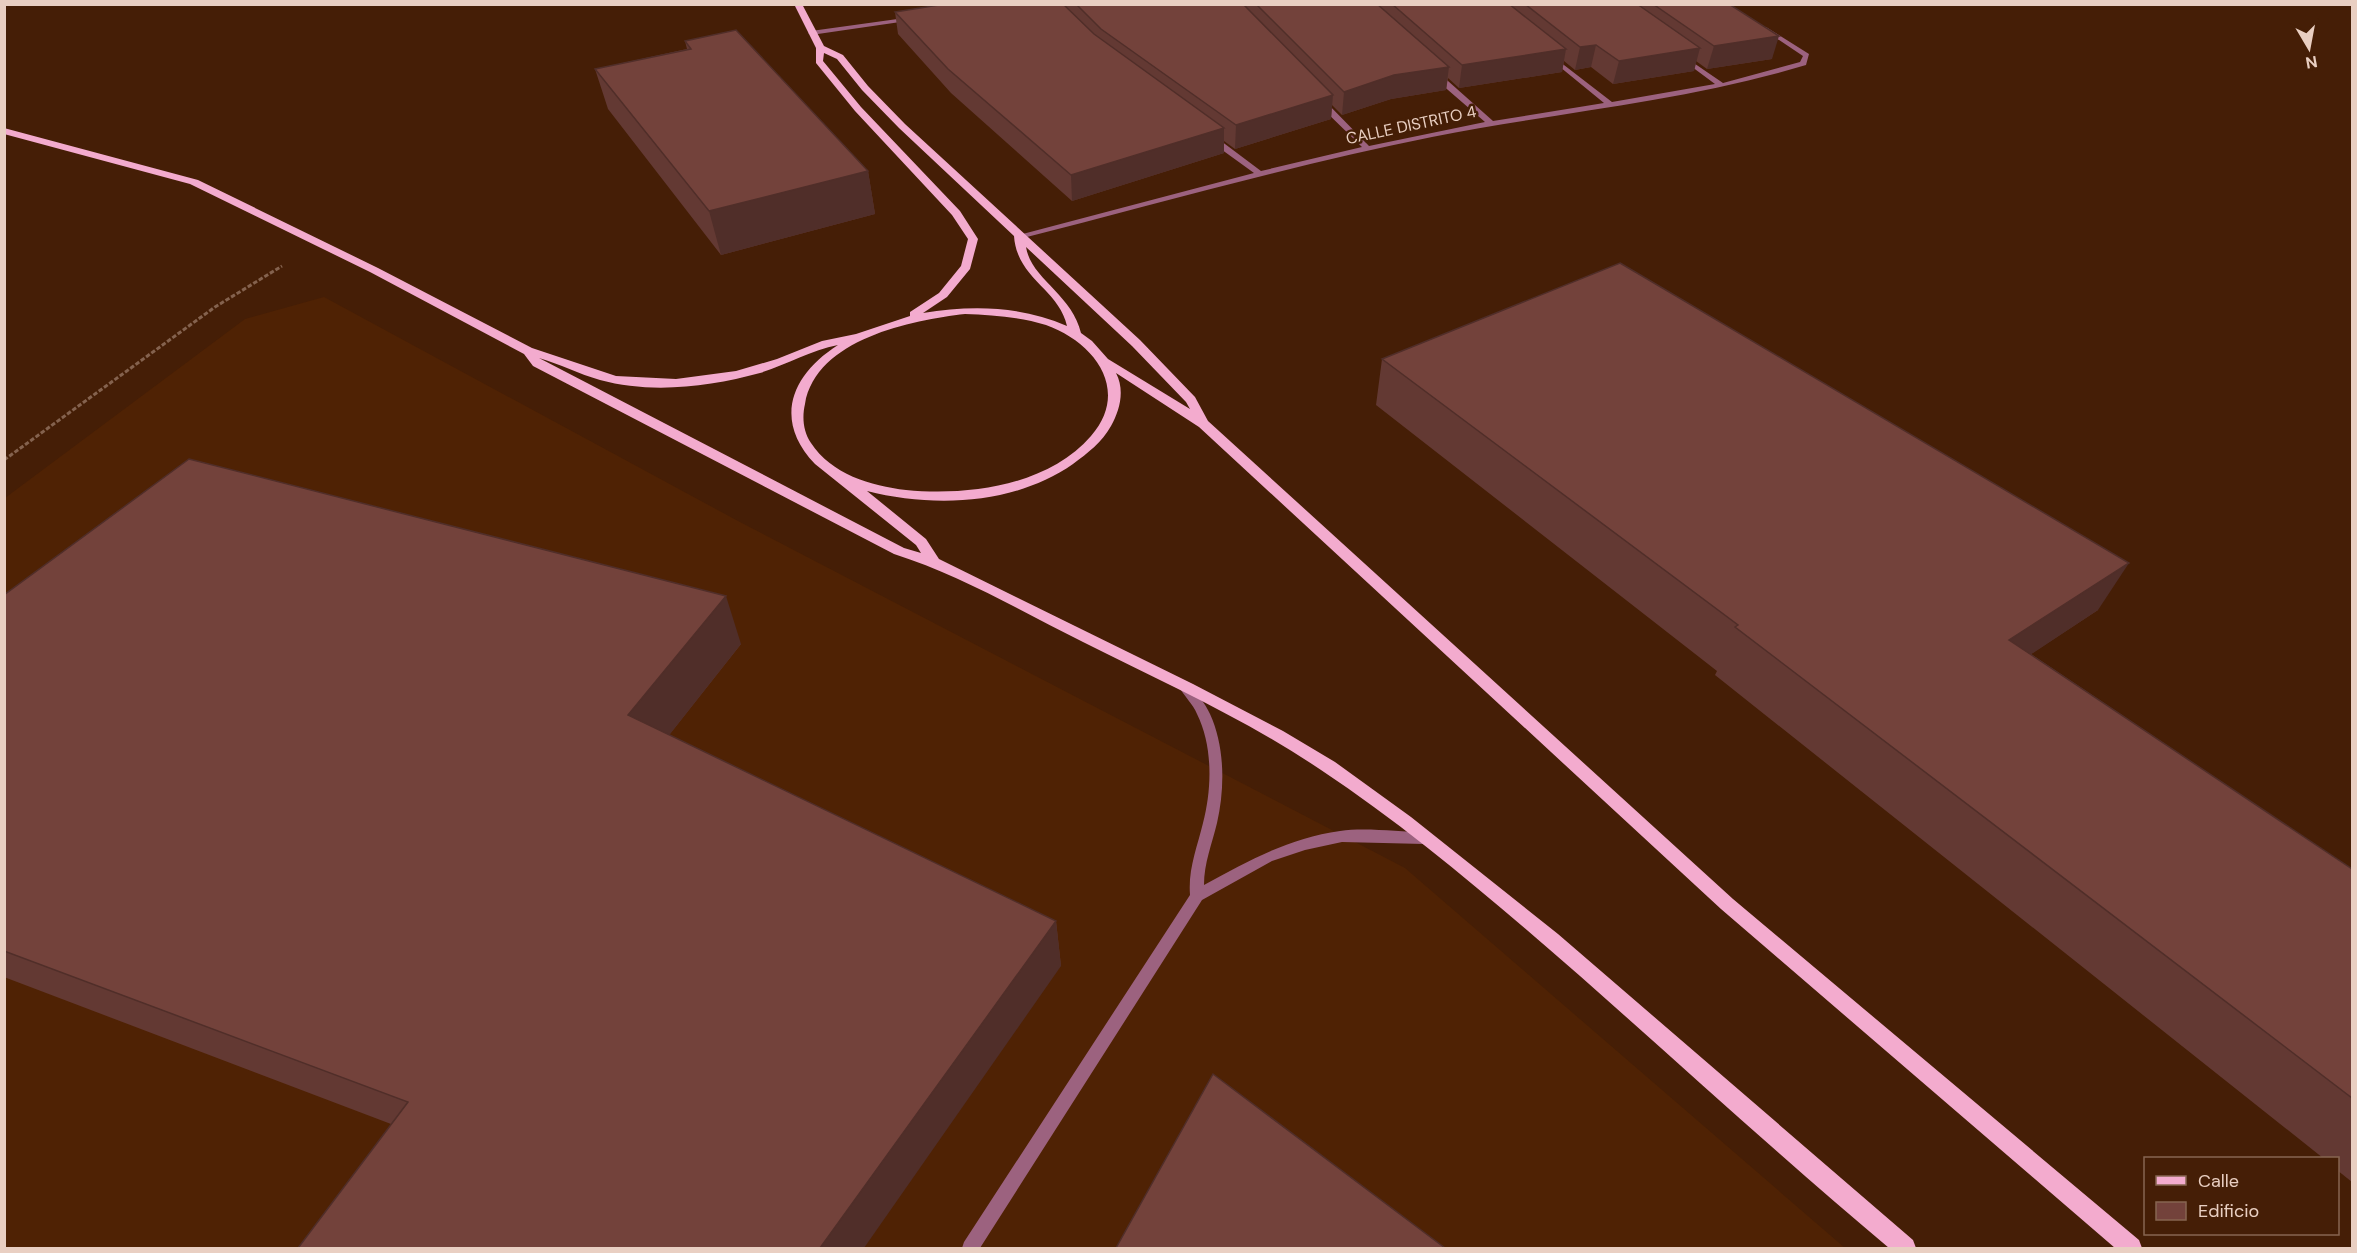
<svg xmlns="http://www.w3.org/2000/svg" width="2357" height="1253" font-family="'DM Sans',sans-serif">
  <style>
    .built { fill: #4f2204 }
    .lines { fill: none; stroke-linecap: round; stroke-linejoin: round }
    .path { stroke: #84624e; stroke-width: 3; stroke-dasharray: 4.5 2; stroke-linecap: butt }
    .lane { fill: #9c627f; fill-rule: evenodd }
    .street { fill: #9c627f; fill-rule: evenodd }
    .primary { fill: #f3abce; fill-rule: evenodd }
    .wall { fill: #633933 }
    .shaded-wall { fill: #502e29 }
    .building { fill: #73423b; stroke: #502e29; stroke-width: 1.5 }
    .labels { text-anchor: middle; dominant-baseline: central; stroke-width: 5; stroke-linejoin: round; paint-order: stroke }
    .far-street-label { font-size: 16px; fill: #e9cfc2; stroke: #451e06 }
  </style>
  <rect width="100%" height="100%" fill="#451e06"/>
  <polygon class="built" points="324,297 738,521 1405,868 1845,1248 5,1248 5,498 245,319"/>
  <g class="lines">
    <polyline class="path" points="4,460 215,307 282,266"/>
    <path class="lane" d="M 1185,682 L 1189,684 C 1197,694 1205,703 1210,714 C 1225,747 1225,788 1217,823 C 1212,844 1204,863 1204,885 C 1248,861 1289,838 1340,831 C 1365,827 1399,832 1424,832 L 1429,834 L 1431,838 L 1429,842 L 1424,844 L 1342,842 L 1305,850 L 1272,861 L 1202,900 L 980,1248 L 962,1248 L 964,1242 L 1190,895 C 1188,869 1197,848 1203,823 C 1212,789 1213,746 1197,714 C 1193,704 1184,696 1179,687 L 1181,684 Z"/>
    <g class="street">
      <polygon points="912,17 915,19 914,20 811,35 808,33 811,31"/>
      <path d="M 1766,27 L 1809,54 L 1806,65 C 1684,102 1557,112 1432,137 C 1293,165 1157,204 1019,239 L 1015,236 L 1254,173 L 1207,139 L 1207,135 L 1213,135 L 1261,171 L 1362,147 L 1318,104 L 1318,100 L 1324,100 L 1369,146 L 1485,122 L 1433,77 L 1433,73 L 1439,73 L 1493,121 L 1604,103 L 1549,58 L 1549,56 L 1551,55 L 1612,102 L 1715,84 L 1680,58 L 1680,56 L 1682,55 L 1723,83 L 1800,62 L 1803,56 L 1764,30 L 1764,28 Z"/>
    </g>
    <path class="primary" d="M 794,4 L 802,4 L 824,46 L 843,55 L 868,86 L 905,124 L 1140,340 L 1195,397 L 1208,421 L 1733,899 L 2139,1240 L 2142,1248 L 2115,1248 L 1721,909 L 1199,427 L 1116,373 C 1125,390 1120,410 1111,426 C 1102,442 1088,453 1073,464 C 1014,505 934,508 867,491 L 926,539 L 939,559 L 1193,684 L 1283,731 L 1335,762 L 1411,817 L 1558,934 L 1913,1240 L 1916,1248 L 1889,1248 C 1784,1160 1683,1067 1580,976 C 1497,904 1413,831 1321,770 C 1247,720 1163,682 1083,642 C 1021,611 960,575 894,554 L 533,366 L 524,354 L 370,272 L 190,184 L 4,134 L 4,128 L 198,180 L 378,268 L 532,348 L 616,376 L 676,379 L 736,371 L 777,359 L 822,341 L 856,334 L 910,316 L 910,312 L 939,293 L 961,266 L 968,239 L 952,215 L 855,111 L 816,63 L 816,48 ZM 824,53 L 837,59 L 862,90 L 899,128 L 1014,236 C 1017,279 1059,289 1067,326 C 1022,306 972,305 923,313 L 947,297 L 970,269 L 978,239 L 960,211 L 861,107 L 823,61 ZM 1026,247 L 1132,346 L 1186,402 L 1190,409 L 1108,359 L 1092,341 L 1081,333 C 1072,294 1031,279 1026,247 ZM 965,314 C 992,315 1020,317 1046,325 C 1094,342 1131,390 1091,436 C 1048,486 967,496 906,490 C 871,486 831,474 811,443 C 803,431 802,417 805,404 C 816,339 912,320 965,314 ZM 838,345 C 791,375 773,420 815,464 L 916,545 L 921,553 L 904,548 L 539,358 C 560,364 579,374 600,380 C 651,394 709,387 760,373 C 786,365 811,350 838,345 Z"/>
  </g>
  <g class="wall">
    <polygon points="945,4 1729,4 1772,59 1707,69 1696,61 1694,71 1613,84 1591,67 1575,70 1564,61 1562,72 1459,88 1448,78 1446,90 1391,99 1342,115 1332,105 1331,119 1235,149 1224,141 1224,153 1072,201 951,93 898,34 895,12"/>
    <polygon points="685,41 868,171 875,214 721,255 608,109 595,69 687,49"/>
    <polygon points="1382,359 2098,610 2031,654 2352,869 2352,1182 2337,1170 2337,1158 2323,1158 1715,675 1717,671 1376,405"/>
    <polygon points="4,595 741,644 669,735 1056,921 1061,966 391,1124 4,977"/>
  </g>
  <g class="shaded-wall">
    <polygon points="1779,36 1772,59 1707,69 1714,46"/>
    <polygon points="1596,45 1591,67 1575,70 1580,47"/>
    <polygon points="1700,48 1694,71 1613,84 1619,61"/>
    <polygon points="1566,49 1562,72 1459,88 1462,65"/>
    <polygon points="1449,67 1446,90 1391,99 1342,115 1344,92 1394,75"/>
    <polygon points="1333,95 1331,119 1235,149 1236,125"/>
    <polygon points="1224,128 1224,153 1072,201 1071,175"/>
    <polygon points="868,171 875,214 721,255 709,211"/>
    <polygon points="2129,563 2098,610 1980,688 2009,640"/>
    <polygon points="726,596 741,644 648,762 628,715"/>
    <polygon points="1056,921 1061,966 864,1248 820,1248"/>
  </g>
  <g class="building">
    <polygon points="945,4 1063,4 1094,34 1224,128 1071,175 948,69 895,12"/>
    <polygon points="1076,4 1243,4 1333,95 1236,125 1101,29"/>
    <polygon points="1256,4 1377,4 1449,67 1394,75 1344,92"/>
    <polygon points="1392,4 1509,4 1566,49 1462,65"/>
    <polygon points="1525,4 1637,4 1700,48 1619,61 1596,45 1580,47"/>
    <polygon points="1653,4 1729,4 1779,36 1714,46"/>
    <polygon points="736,30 868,171 709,211 595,69 691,49 685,41"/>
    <polygon points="1620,263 2129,563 2009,640 2352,869 2352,1098 1735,627 1738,625 1382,359"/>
    <polygon points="189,459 726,596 628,715 1056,921 820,1248 298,1248 408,1102 4,951 4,595"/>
    <polygon points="1213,1074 1445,1248 1116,1248"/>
  </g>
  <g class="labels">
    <g class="far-street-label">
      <text transform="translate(1411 125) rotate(-12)">CALLE DISTRITO 4</text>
    </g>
  </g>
  <rect width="2357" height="1253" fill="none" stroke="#e9cfc2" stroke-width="12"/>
  <rect x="2144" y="1157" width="195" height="78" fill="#451e06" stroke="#876551" stroke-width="1.5"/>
  <rect x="2156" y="1176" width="30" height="9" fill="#f3abce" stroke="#876551" stroke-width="1.5"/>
  <text x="2198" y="1187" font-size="18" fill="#e9cfc2">Calle</text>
  <rect x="2156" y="1202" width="30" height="18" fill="#73423b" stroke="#876551" stroke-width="1.5"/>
  <text x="2198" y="1217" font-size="18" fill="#e9cfc2">Edificio</text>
  <g transform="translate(2309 48) rotate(170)" stroke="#451e06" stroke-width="4.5" paint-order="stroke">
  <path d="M0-4.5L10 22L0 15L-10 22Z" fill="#e9cfc2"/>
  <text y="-9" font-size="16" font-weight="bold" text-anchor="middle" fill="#e9cfc2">N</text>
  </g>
</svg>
